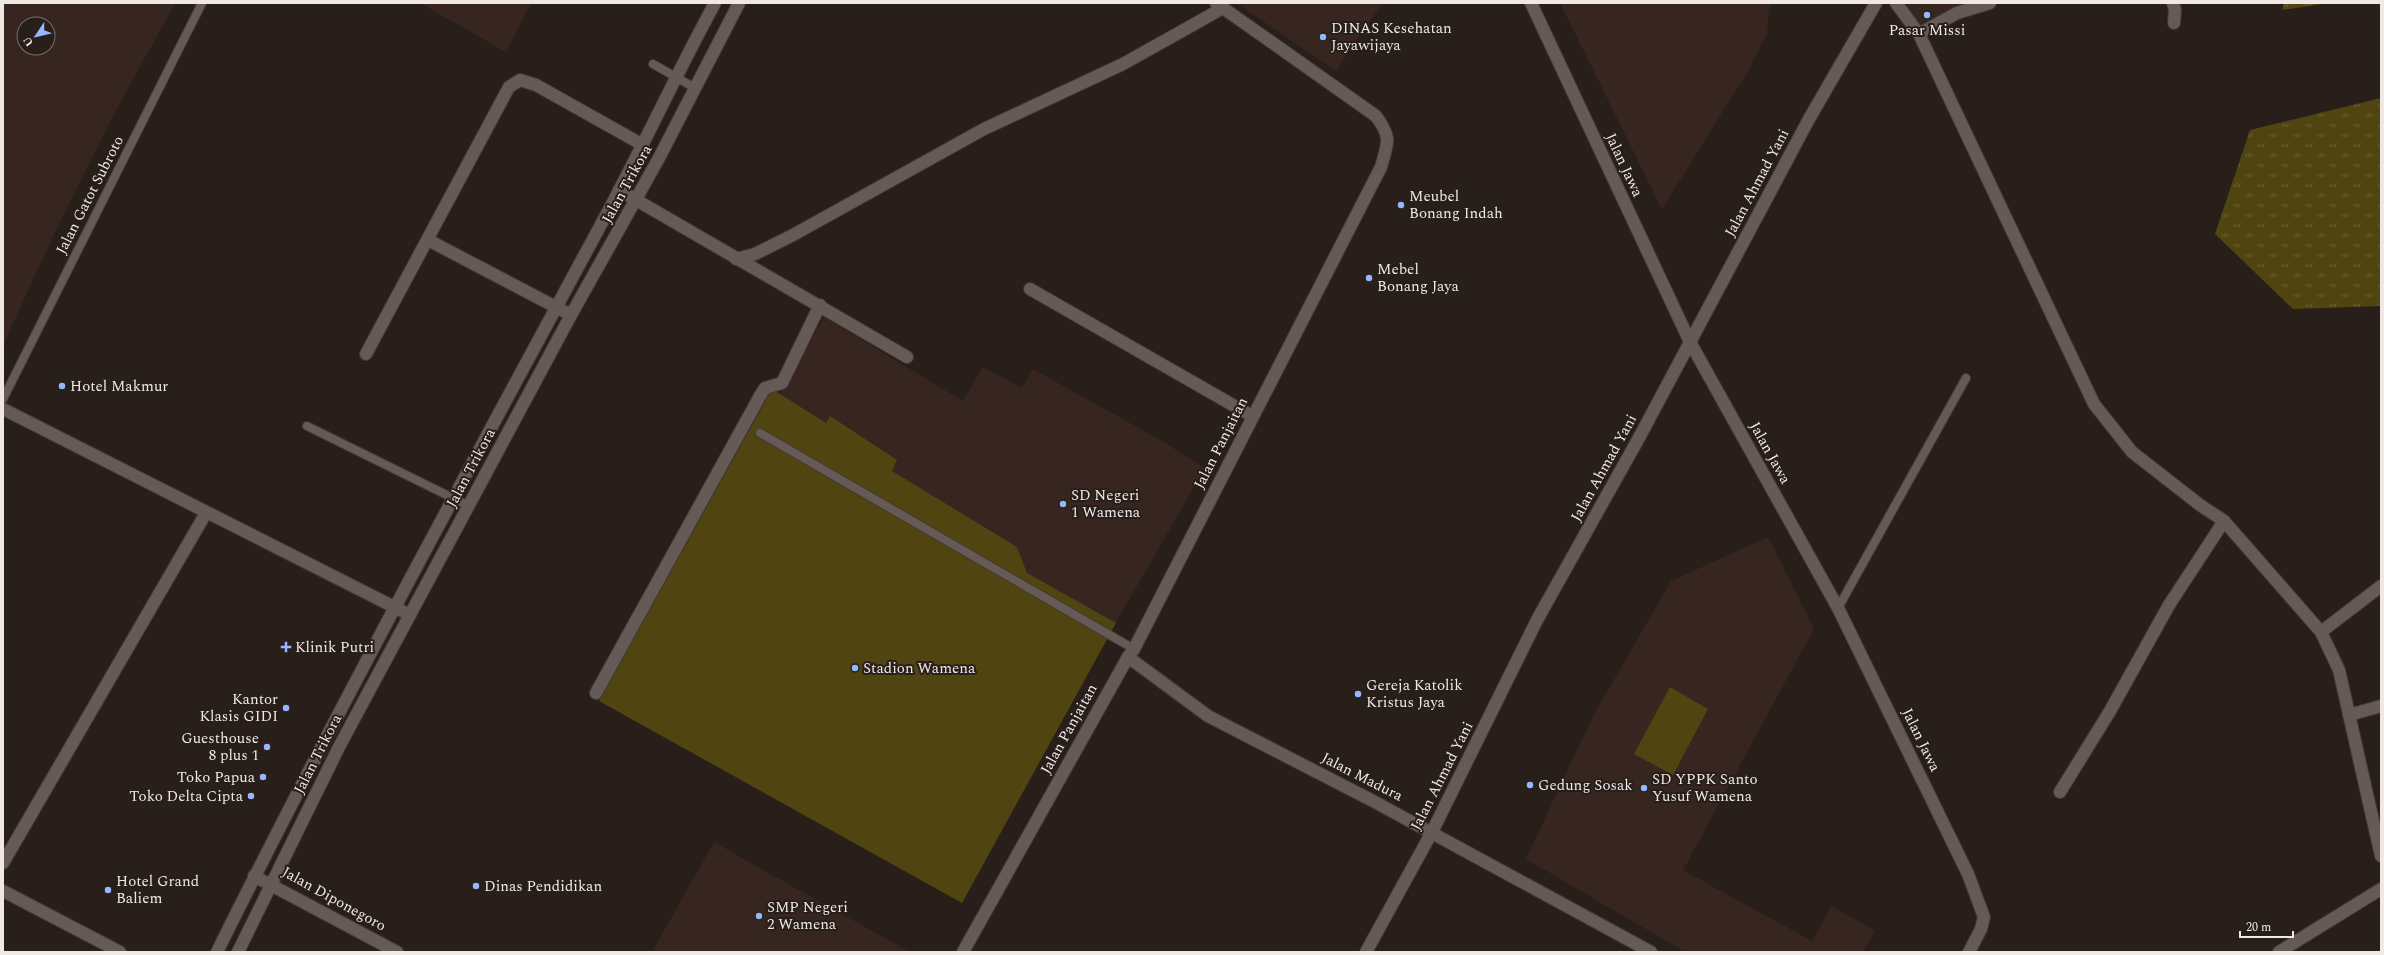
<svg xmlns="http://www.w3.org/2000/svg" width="2384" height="955" font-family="Spectral,serif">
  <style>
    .built { fill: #36261f; fill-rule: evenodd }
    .grass { fill: url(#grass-tufts) }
    .pitch { fill: #504511 }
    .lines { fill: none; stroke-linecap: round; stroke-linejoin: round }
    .lane-casing { stroke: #423936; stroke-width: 10 }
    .street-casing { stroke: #423936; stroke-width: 14 }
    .secondary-casing { stroke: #423936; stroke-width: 14 }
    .lane { stroke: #665a56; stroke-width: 8 }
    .street { stroke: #665a56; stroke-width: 12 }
    .secondary { stroke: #665a56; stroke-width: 12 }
    .poi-dot { fill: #94b7fd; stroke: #281e1a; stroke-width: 1.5 }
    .labels { text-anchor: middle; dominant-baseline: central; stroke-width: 4; stroke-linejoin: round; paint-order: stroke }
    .poi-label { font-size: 15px; fill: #efe8e5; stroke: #281e1a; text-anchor: start }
    .street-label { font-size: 15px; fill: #efe8e5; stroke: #281e1a }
  </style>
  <defs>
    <pattern id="grass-tufts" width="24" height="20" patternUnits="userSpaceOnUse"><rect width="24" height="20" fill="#504511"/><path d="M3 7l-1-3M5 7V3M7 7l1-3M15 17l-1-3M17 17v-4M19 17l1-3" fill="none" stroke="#6a6034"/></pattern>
  </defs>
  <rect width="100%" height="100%" fill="#281e1a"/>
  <g class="built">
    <path d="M 3,3 L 175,3 L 114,114 L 56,230 L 3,345 ZM 24,24 L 48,24 L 48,48 L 24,48 Z"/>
    <polygon points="420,3 531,3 506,52"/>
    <polygon points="1236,3 1382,3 1336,71"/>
    <polygon points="1560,3 1773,3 1769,9 1767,33 1748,71 1662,209"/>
    <polygon points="1901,3 1980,3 1914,27"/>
    <polygon points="824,317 963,401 983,367 1022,388 1033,369 1157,438 1205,468 1114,626 1021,573 772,408"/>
    <polygon points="1768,537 1814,629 1683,870 1812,941 1831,906 1875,930 1863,952 1685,952 1526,859 1593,716 1671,581"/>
    <polygon points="714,842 781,880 910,952 652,952"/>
  </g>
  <g class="grass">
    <polygon points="2284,3 2328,3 2282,10"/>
    <polygon points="2381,98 2381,306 2293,309 2215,234 2250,130"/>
  </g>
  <g class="pitch">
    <polygon points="772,389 826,423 830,416 897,460 892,471 1017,547 1027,573 1116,623 962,903 599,701"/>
    <polygon points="1670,687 1708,709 1673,775 1634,754"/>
  </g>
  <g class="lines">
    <defs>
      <g id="lane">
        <polyline points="653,64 695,88"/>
        <polyline points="3,399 202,3"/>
        <polyline points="307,426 469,506"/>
        <polyline points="760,433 1134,649"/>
        <polyline points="1838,608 1966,378"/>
      </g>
      <g id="street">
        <polyline points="1531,3 1690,342"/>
        <polyline points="1896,3 1919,34 2094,404 2132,452 2200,505 2224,521 2321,632 2339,670 2381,856"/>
        <polyline points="2173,3 2175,10 2174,23"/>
        <polyline points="1919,34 1957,13 1990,3"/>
        <polyline points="619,190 907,357"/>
        <polyline points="428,240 571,315"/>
        <polyline points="736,259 755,254 793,235 984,129 1123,64 1223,8"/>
        <polyline points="1030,289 1252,416"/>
        <polyline points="366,354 509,87 520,80 536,85 643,145"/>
        <polyline points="3,409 410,615"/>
        <polyline points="2321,632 2381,586"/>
        <polyline points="1128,657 1208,716 1373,801 1651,952"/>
        <polyline points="596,693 760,396 765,388 782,383 820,305"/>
        <polyline points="2349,715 2381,706"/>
        <polyline points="2060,792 2110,711 2169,605 2224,521"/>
        <polyline points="3,863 206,513"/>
        <polyline points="254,876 397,952"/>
        <polyline points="3,891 120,952"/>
        <path d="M 963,952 L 1128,657 L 1134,649 L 1381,167 C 1388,142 1392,138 1376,116 L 1216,3"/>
        <polyline points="2279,952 2381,889"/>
      </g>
      <g id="secondary">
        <polyline points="1690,342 1838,608 1968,874 1984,917 1981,929 1969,952"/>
        <path d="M 217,952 C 342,700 478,453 612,204 C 647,138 679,69 715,3"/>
        <polyline points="238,952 339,747 571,315 659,158 739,3"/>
        <polyline points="1366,952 1432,832 1537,620 1640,436 1809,119 1876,3"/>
      </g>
    </defs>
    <use href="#lane" class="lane-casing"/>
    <use href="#street" class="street-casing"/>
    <use href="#secondary" class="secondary-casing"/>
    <use href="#lane" class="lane"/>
    <use href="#street" class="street"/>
    <use href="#secondary" class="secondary"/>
  </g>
  <g class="poi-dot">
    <circle cx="1927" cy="15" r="4"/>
    <circle cx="1323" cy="37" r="4"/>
    <circle cx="1401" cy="205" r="4"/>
    <circle cx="1369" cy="278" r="4"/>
    <circle cx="62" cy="386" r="4"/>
    <circle cx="1063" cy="504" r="4"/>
    <path d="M284 641h4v4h4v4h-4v4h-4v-4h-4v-4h4z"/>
    <circle cx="855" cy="668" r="4"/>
    <circle cx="1358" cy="694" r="4"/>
    <circle cx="286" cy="708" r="4"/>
    <circle cx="267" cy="747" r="4"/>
    <circle cx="263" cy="777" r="4"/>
    <circle cx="1530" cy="785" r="4"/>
    <circle cx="1644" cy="788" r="4"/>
    <circle cx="251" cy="796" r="4"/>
    <circle cx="476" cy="886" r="4"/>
    <circle cx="108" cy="890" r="4"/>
    <circle cx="759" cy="916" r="4"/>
  </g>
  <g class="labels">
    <g class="poi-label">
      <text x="1331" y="28">DINAS Kesehatan<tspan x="1331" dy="17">Jayawijaya</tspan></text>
      <text x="1927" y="30" text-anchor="middle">Pasar Missi</text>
      <text x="1409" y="196">Meubel<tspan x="1409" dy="17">Bonang Indah</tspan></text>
      <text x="1377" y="269">Mebel<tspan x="1377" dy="17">Bonang Jaya</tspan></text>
      <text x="70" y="386">Hotel Makmur</text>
      <text x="1071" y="495">SD Negeri<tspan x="1071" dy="17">1 Wamena</tspan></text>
      <text x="295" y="647">Klinik Putri</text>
      <text x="863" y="668">Stadion Wamena</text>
      <text x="1366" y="685">Gereja Katolik<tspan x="1366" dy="17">Kristus Jaya</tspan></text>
      <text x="278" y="699" text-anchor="end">Kantor<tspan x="278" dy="17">Klasis GIDI</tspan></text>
      <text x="259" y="738" text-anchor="end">Guesthouse<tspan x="259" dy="17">8 plus 1</tspan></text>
      <text x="255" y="777" text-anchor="end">Toko Papua</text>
      <text x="1652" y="779">SD YPPK Santo<tspan x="1652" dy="17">Yusuf Wamena</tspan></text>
      <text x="1538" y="785">Gedung Sosak</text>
      <text x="243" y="796" text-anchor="end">Toko Delta Cipta</text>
      <text x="116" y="881">Hotel Grand<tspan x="116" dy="17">Baliem</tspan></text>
      <text x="484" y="886">Dinas Pendidikan</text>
      <text x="767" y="907">SMP Negeri<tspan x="767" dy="17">2 Wamena</tspan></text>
    </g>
    <g class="street-label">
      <text transform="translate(1624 165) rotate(65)">Jalan Jawa</text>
      <text transform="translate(1757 183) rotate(-62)">Jalan Ahmad Yani</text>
      <text transform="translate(627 184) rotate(-61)">Jalan Trikora</text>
      <text transform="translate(90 195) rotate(-63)">Jalan Gatot Subroto</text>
      <text transform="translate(1221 443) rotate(-63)">Jalan Panjaitan</text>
      <text transform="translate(1770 453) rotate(61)">Jalan Jawa</text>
      <text transform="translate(471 468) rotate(-62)">Jalan Trikora</text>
      <text transform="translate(1604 468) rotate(-61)">Jalan Ahmad Yani</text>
      <text transform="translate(1069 729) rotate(-61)">Jalan Panjaitan</text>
      <text transform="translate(1921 740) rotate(64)">Jalan Jawa</text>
      <text transform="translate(318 754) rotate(-63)">Jalan Trikora</text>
      <text transform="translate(1442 776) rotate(-63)">Jalan Ahmad Yani</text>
      <text transform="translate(1362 777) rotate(27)">Jalan Madura</text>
      <text transform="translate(334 899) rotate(29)">Jalan Diponegoro</text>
    </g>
  </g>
  <rect width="2384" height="955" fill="none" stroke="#efe8e5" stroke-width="8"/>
  <g transform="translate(36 36) rotate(235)"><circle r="19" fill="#281e1a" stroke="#786f6b"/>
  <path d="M0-3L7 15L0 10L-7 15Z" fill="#94b7fd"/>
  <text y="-6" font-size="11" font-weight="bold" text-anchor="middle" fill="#efe8e5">U</text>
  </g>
  <path d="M2240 931v6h53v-6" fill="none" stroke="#efe8e5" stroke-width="2"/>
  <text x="2246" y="931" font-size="12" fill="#efe8e5" stroke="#281e1a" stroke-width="3" paint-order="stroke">20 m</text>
</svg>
